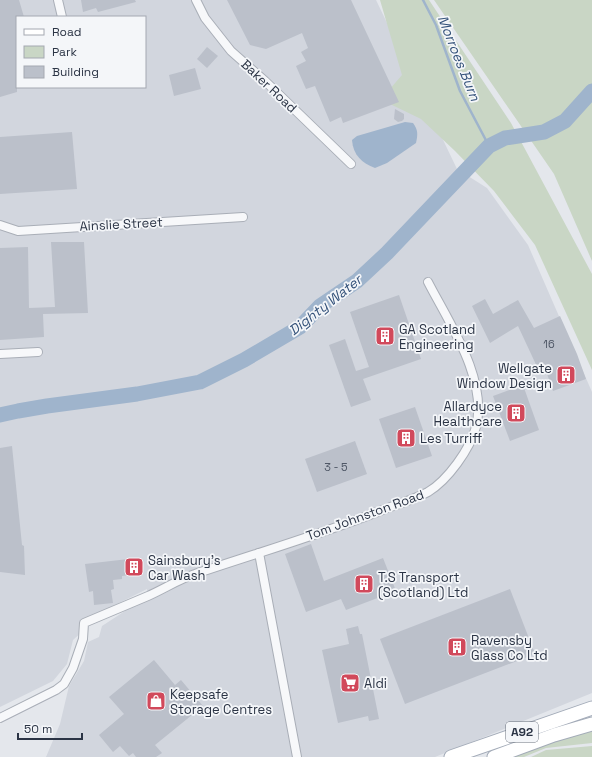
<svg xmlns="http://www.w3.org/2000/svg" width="592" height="757" font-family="'Space Grotesk',sans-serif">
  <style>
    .built { fill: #d2d6de; fill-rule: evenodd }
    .green { fill: #c9d6c5 }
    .water { fill: #9fb4cc }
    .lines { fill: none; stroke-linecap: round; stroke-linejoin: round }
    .stream { stroke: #9fb4cc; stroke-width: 2.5 }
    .river { stroke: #9fb4cc; stroke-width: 15 }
    .building { fill: #bbc0ca }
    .minor-casing { stroke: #a9aeb7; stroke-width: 10 }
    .primary-casing { stroke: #a3abb8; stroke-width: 15 }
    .minor { stroke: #f7f8fa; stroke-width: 8 }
    .primary { stroke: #fff; stroke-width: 13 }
    .labels { text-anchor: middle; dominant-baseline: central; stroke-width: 3.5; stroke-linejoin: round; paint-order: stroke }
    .number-label { font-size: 11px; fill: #4f5766 }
    .shield { fill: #f4f6f9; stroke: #676e7b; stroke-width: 1 }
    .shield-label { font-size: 12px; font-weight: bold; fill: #2b3445 }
    .street-label { font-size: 13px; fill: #2b3445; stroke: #f4f6f9 }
    .poi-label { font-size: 13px; fill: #2b3445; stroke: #f4f6f9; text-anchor: start }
    .water-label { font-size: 14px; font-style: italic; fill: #34527a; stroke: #f4f6f9 }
  </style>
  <rect width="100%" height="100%" fill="#e4e7ec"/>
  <path class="built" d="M 0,0 L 376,0 L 457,169 L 487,188 L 528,245 L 592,392 L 592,693 L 435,757 L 46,757 L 60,724 L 69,686 L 84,661 L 88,642 L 99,637 L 102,626 L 148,596 L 147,589 L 107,609 L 73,640 L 67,664 L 53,681 L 0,707 ZM 17,17 L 145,17 L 145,87 L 17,87 Z"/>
  <g class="green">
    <polygon points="380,0 429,0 511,123 592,274 592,370 535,245 494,191 455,151 421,119 390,104 377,104 402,75"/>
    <polygon points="434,0 592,0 592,261 554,174"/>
    <polygon points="592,728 592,743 546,748 524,757 506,757"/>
    <polygon points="592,746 592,757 531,757 546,750"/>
  </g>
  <path class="water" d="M 405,122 L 413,123 C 418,130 418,134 416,143 L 387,163 L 375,168 C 362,163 353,155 352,140 L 357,136 Z"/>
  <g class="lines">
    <polyline class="stream" points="423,0 436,25 460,91 489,146"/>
    <polyline class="river" points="0,415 18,411 47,406 137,394 200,382 244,360 300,327 320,306 357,281 387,253 489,146 505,138 544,132 565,121 592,91"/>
  </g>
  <g class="building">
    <polygon points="0,0 19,0 24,17 17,17 17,92 0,97"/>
    <polygon points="81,0 135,0 136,2 98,12 96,8 83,12"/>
    <polygon points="227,0 351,0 399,102 343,123 341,117 330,122 315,86 306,89 296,66 306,61 301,52 308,48 302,33 266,49 250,45"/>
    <polygon points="207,47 218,56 207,68 197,59"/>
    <polygon points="195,68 201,89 174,96 169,75"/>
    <polygon points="395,109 404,114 404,119 402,121 398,122 394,119"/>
    <polygon points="72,132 77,189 0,194 0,137"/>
    <polygon points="51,242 84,242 88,313 43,314 44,337 0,340 0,248 28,247 29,308 55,307"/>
    <polygon points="399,295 421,359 363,379 371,400 351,407 329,345 345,339 356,371 369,367 350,312"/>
    <polygon points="485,299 493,314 518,300 534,328 560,316 577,354 586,379 553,391 545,368 539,371 518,326 490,343 472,306"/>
    <polygon points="523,385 539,430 510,441 493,396"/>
    <polygon points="415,407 432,456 396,468 379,419"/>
    <polygon points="355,441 367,474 317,492 305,459"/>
    <polygon points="12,446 22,545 24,546 25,575 0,572 0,448"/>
    <polygon points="311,544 324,581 383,558 396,591 346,610 341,599 306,612 285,554"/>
    <polygon points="137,558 138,574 122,576 122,579 113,580 114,589 111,590 113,603 94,605 93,591 89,592 85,564"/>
    <polygon points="510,589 535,654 405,704 380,639"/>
    <polygon points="358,626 360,634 362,634 379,719 369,721 368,716 338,723 322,650 349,644 346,629"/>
    <polygon points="154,660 175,685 181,680 203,706 155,745 162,753 156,757 136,757 133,753 129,756 120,746 113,752 99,735 124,714 109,697"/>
  </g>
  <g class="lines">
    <defs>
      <g id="minor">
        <polyline points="58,0 62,17"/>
        <polyline points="196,0 205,18 231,51 265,81 351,164"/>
        <polyline points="0,225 18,231 243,217"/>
        <polyline points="0,354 38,352"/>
        <polyline points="259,553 297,757"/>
        <path d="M 0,718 L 56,690 L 64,684 L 73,668 L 83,639 L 84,623 C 105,614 127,605 148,596 C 164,589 179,579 195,574 C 257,553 319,535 380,511 C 395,505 413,500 428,492 C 448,480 470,449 476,427 C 488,379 449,323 428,282"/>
      </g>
      <g id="primary">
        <polyline points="451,757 592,708"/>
        <polyline points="494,757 554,735 592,724"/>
      </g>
    </defs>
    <use href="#minor" class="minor-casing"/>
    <use href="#primary" class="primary-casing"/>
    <use href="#minor" class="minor"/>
    <use href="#primary" class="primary"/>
  </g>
  <defs>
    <symbol id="building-square" viewBox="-11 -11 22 22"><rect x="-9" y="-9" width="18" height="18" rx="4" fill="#d1495b" stroke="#f4f6f9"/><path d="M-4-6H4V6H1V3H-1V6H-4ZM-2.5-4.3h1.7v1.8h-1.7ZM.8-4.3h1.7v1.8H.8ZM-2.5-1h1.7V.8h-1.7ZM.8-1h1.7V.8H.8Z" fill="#fff"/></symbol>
    <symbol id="supermarket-square" viewBox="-11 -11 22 22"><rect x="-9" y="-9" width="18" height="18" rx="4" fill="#d1495b" stroke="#f4f6f9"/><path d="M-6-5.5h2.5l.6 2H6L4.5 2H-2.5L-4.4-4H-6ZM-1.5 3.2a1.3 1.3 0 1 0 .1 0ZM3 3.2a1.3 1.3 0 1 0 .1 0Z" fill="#fff"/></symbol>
    <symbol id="shop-square" viewBox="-11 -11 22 22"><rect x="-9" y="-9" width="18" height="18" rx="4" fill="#d1495b" stroke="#f4f6f9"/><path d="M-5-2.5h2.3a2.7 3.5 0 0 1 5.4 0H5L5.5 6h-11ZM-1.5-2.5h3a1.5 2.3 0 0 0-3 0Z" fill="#fff"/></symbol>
  </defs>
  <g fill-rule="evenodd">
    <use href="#building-square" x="374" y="325" width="22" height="22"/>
    <use href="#building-square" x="555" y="364" width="22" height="22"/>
    <use href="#building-square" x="505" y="402" width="22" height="22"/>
    <use href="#building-square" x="395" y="427" width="22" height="22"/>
    <use href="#building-square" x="123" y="556" width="22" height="22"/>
    <use href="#building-square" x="353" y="573" width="22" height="22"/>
    <use href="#building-square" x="446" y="636" width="22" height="22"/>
    <use href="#supermarket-square" x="339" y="672" width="22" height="22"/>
    <use href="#shop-square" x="145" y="690" width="22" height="22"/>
  </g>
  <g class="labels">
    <g class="number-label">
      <text x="549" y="344">16</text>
      <text x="336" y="467">3 - 5</text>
    </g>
    <rect class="shield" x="506" y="722" width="32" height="20" rx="3"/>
    <g class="shield-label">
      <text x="522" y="732">A92</text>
    </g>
    <g class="street-label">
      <text transform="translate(269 86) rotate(43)">Baker Road</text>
      <text transform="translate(121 224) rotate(-3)">Ainslie Street</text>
      <text transform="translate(365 515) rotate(-20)">Tom Johnston Road</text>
    </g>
    <g class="poi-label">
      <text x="399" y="329">GA Scotland<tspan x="399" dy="15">Engineering</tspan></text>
      <text x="552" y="368" text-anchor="end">Wellgate<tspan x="552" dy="15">Window Design</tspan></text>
      <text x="502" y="406" text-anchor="end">Allardyce<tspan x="502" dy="15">Healthcare</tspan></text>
      <text x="420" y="438">Les Turriff</text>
      <text x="148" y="560">Sainsbury's<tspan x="148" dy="15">Car Wash</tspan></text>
      <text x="378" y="577">T.S Transport<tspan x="378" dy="15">(Scotland) Ltd</tspan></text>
      <text x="471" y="640">Ravensby<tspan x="471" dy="15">Glass Co Ltd</tspan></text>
      <text x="364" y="683">Aldi</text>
      <text x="170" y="694">Keepsafe<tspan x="170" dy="15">Storage Centres</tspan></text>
    </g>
    <g class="water-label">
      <text transform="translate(459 58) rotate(68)">Morroes Burn</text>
      <text transform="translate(325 305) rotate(-38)">Dighty Water</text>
    </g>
  </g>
  <rect x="16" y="16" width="130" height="72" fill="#f4f6f9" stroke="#a4a8b1"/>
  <rect x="24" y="29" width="20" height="6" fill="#ffffff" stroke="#a4a8b1"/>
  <text x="52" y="36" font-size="12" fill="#2b3445">Road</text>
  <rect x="24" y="46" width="20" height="12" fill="#c9d6c5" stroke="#a4a8b1"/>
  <text x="52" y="56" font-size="12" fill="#2b3445">Park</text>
  <rect x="24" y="66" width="20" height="12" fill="#bbc0ca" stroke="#a4a8b1"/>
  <text x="52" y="76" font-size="12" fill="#2b3445">Building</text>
  <path d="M18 733v6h64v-6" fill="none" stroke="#2b3445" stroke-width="2"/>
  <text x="24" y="733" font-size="12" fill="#2b3445" stroke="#f4f6f9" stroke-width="3" paint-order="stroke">50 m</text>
</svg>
